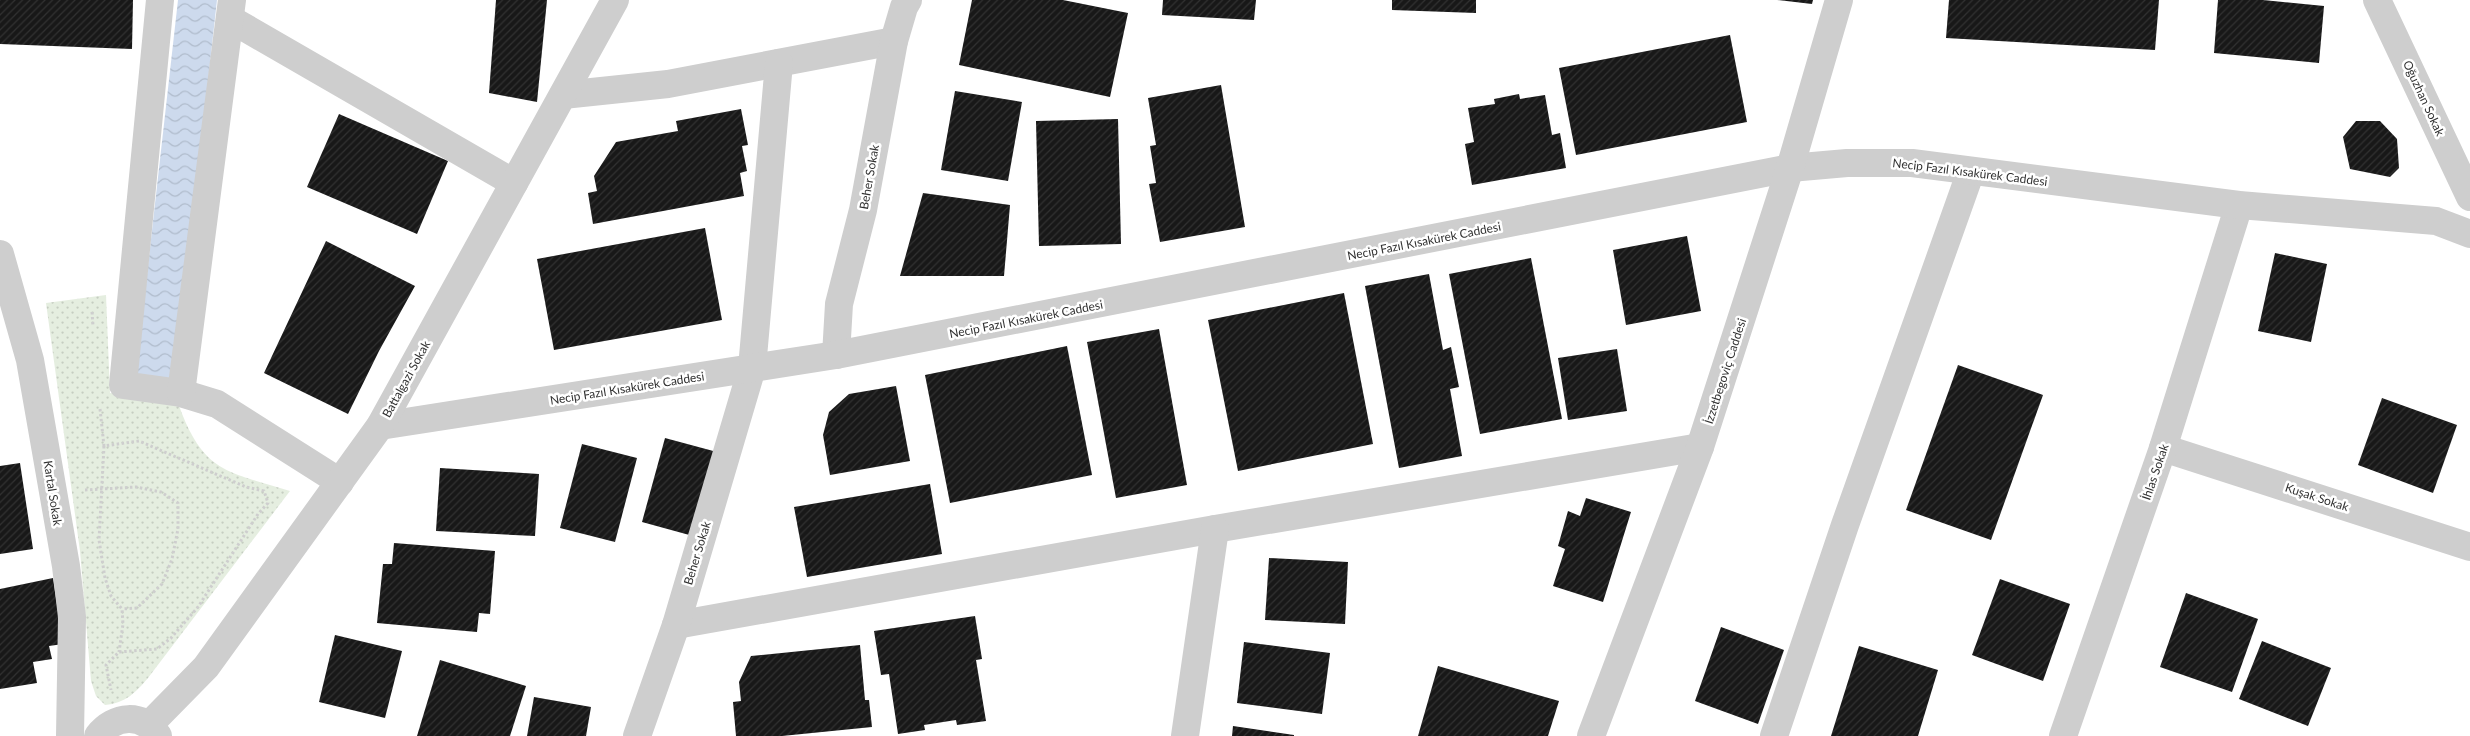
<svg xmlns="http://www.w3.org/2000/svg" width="2470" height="736" font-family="Lato,sans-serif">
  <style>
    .park { fill: url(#park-dots) }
    .water { fill: url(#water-waves) }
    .building { fill: url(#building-hatch) }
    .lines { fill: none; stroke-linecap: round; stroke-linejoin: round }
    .path { stroke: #cecece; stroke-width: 3; stroke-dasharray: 2.5 2.5; stroke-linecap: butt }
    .minor { stroke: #cecece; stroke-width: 28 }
    .tertiary { stroke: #cecece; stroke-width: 28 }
    .labels { text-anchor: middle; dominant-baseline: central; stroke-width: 5; stroke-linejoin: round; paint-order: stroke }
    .street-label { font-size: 12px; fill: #313131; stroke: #fff }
  </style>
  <defs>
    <pattern id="park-dots" width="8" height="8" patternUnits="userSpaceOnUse" patternTransform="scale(1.25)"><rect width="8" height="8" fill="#e5eee0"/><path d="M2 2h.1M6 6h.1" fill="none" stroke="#c5cdc1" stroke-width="1.8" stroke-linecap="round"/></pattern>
    <pattern id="water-waves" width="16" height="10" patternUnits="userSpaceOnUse" patternTransform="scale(1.25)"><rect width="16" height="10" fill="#cddaed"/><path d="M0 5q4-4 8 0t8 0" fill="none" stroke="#b0bccc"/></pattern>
    <pattern id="building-hatch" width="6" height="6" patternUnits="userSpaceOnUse" patternTransform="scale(1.25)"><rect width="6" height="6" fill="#181818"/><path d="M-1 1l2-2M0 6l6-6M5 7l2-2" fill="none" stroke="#313131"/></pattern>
  </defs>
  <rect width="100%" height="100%" fill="#fff"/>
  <path class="park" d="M 106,295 L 110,393 L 178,403 C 203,473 226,471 290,491 L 148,678 C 135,693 126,703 105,705 L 96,696 L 91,681 L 80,551 L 46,303 Z"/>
  <polygon class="water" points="178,0 217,0 174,387 135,381"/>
  <g class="building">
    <polygon points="0,0 133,0 132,49 0,44"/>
    <polygon points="496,0 547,0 537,102 489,93"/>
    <polygon points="972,0 1063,0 1128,13 1110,97 959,65"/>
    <polygon points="1163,0 1256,0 1254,20 1162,15"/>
    <polygon points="1392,0 1476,0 1476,13 1392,10"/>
    <polygon points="1777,0 1813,0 1812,4"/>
    <polygon points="1949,0 2159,0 2155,50 1946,38"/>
    <polygon points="2218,0 2263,0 2324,6 2319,63 2214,53"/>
    <polygon points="1730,35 1747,122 1576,155 1559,68"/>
    <polygon points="1221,85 1245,227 1160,242 1149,184 1156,183 1150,146 1156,145 1148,98"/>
    <polygon points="955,91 1022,102 1008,181 941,170"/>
    <polygon points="1519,94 1520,99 1545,95 1552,135 1560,133 1566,168 1472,185 1465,144 1474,142 1468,108 1495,104 1494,99"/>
    <polygon points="741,109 748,145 742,146 747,171 740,173 744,196 593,224 588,193 597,191 594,176 616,142 678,131 676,121"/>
    <polygon points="339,114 448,161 417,234 307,187"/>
    <polygon points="1118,119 1121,244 1039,246 1036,121"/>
    <polygon points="2356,121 2380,121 2397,139 2399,168 2390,177 2350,169 2343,137"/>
    <polygon points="923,193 1010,205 1004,276 900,276"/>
    <polygon points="705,228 722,320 554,350 537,259"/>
    <polygon points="1687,236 1701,311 1626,325 1613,250"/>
    <polygon points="326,241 415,286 379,351 348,414 264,373"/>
    <polygon points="2275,253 2327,264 2311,342 2258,331"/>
    <polygon points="1531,258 1562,419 1480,434 1449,274"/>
    <polygon points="1429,274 1443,350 1451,347 1459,387 1450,389 1462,456 1399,468 1365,286"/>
    <polygon points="1344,293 1373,444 1238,471 1208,320"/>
    <polygon points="1159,329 1187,485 1116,498 1087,342"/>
    <polygon points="1067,346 1092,475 950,503 925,375"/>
    <polygon points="1617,349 1627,411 1568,420 1558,358"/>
    <polygon points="1958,365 2043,395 1991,540 1906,510"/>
    <polygon points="896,386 910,461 830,475 823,435 829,412 849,394"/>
    <polygon points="2382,398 2457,425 2433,493 2358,465"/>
    <polygon points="665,438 717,452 693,536 642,522"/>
    <polygon points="582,444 637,458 615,542 560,528"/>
    <polygon points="20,463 33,549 0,554 0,466"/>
    <polygon points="440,468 539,474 535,536 436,531"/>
    <polygon points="930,484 942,554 807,577 794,507"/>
    <polygon points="1586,498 1631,512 1603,602 1553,586 1565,549 1558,546 1568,511 1580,516"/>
    <polygon points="394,543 495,551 490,614 479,613 477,632 377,623 383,564 392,564"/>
    <polygon points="1269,558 1348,562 1345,624 1265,620"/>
    <polygon points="53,578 63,644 49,646 52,659 33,662 37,683 0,689 0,589"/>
    <polygon points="2000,579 2070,604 2043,681 1972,655"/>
    <polygon points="2186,593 2258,619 2232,692 2160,667"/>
    <polygon points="975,616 982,659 976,660 986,721 957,725 956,720 924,725 925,730 898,734 889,674 881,675 874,631"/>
    <polygon points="1721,627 1784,650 1758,724 1695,701"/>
    <polygon points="335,635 402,651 385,718 319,702"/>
    <polygon points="2262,641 2331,668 2308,726 2239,699"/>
    <polygon points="1244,642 1330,653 1322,714 1237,703"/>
    <polygon points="860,645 865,700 869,700 872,727 782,736 736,736 733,702 741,701 739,682 751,656"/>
    <polygon points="1859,646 1938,670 1918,736 1831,736"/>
    <polygon points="440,660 526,686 510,736 417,736"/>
    <polygon points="1438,666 1559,701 1548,736 1418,736"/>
    <polygon points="534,697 591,707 586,736 527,736"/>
    <polygon points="1233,726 1294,735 1294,736 1232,736"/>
  </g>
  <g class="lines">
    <g class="path">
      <polyline points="92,312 93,326"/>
      <polyline points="100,409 104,446 139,441 246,487 264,491 268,503 258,514 198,607 171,638 157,649 119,652 106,665 111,690"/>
      <polyline points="104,446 99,540 105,578 111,596 122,609 123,624 119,652"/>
      <polyline points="85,490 136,487 161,492 178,503 178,529 172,559 162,584 137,608 122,609"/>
    </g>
    <g class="minor">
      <polyline points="160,0 123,385 181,393 217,404 340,482"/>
      <polyline points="2377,0 2470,197"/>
      <polyline points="230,19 514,183"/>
      <polyline points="563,95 668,84 894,41"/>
      <polyline points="0,254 30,360 66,566 72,617 70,736"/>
      <polyline points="836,355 839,304 863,210 894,41 904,7 908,0"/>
      <polyline points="181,393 232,0"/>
      <polyline points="2163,448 2470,547"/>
      <polyline points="676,625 1215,529 1700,447"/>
      <polyline points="637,736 676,625 752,368 779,63"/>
      <polyline points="1185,736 1215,529"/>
      <polyline points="1774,736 1845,525 1971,171"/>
      <polyline points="2063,736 2163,448 2239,205"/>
    </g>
    <g class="tertiary">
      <polyline points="380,426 836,355 1790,168 1847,163 1912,163 2239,205 2436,221 2470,234"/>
      <polyline points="149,725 206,667 380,426 615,0"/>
      <path d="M 98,736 C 114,715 143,712 158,736"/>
      <polyline points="1591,736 1700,447 1790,168 1839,0"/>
    </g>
  </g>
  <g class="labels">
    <g class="street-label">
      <text transform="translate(2424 98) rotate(65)">Oğuzhan Sokak</text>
      <text transform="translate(1970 172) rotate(7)">Necip Fazıl Kısakürek Caddesi</text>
      <text transform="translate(869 177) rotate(-80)">Beher Sokak</text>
      <text transform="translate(1424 241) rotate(-11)">Necip Fazıl Kısakürek Caddesi</text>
      <text transform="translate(1026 319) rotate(-11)">Necip Fazıl Kısakürek Caddesi</text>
      <text transform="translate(1725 371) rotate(-72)">İzzetbegoviç Caddesi</text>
      <text transform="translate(406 379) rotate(-61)">Battalgazi Sokak</text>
      <text transform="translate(627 388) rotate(-9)">Necip Fazıl Kısakürek Caddesi</text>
      <text transform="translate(2155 472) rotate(-71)">İhlas Sokak</text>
      <text transform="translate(53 493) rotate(81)">Kartal Sokak</text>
      <text transform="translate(2317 497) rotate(18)">Kuşak Sokak</text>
      <text transform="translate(697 553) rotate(-73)">Beher Sokak</text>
    </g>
  </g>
</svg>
